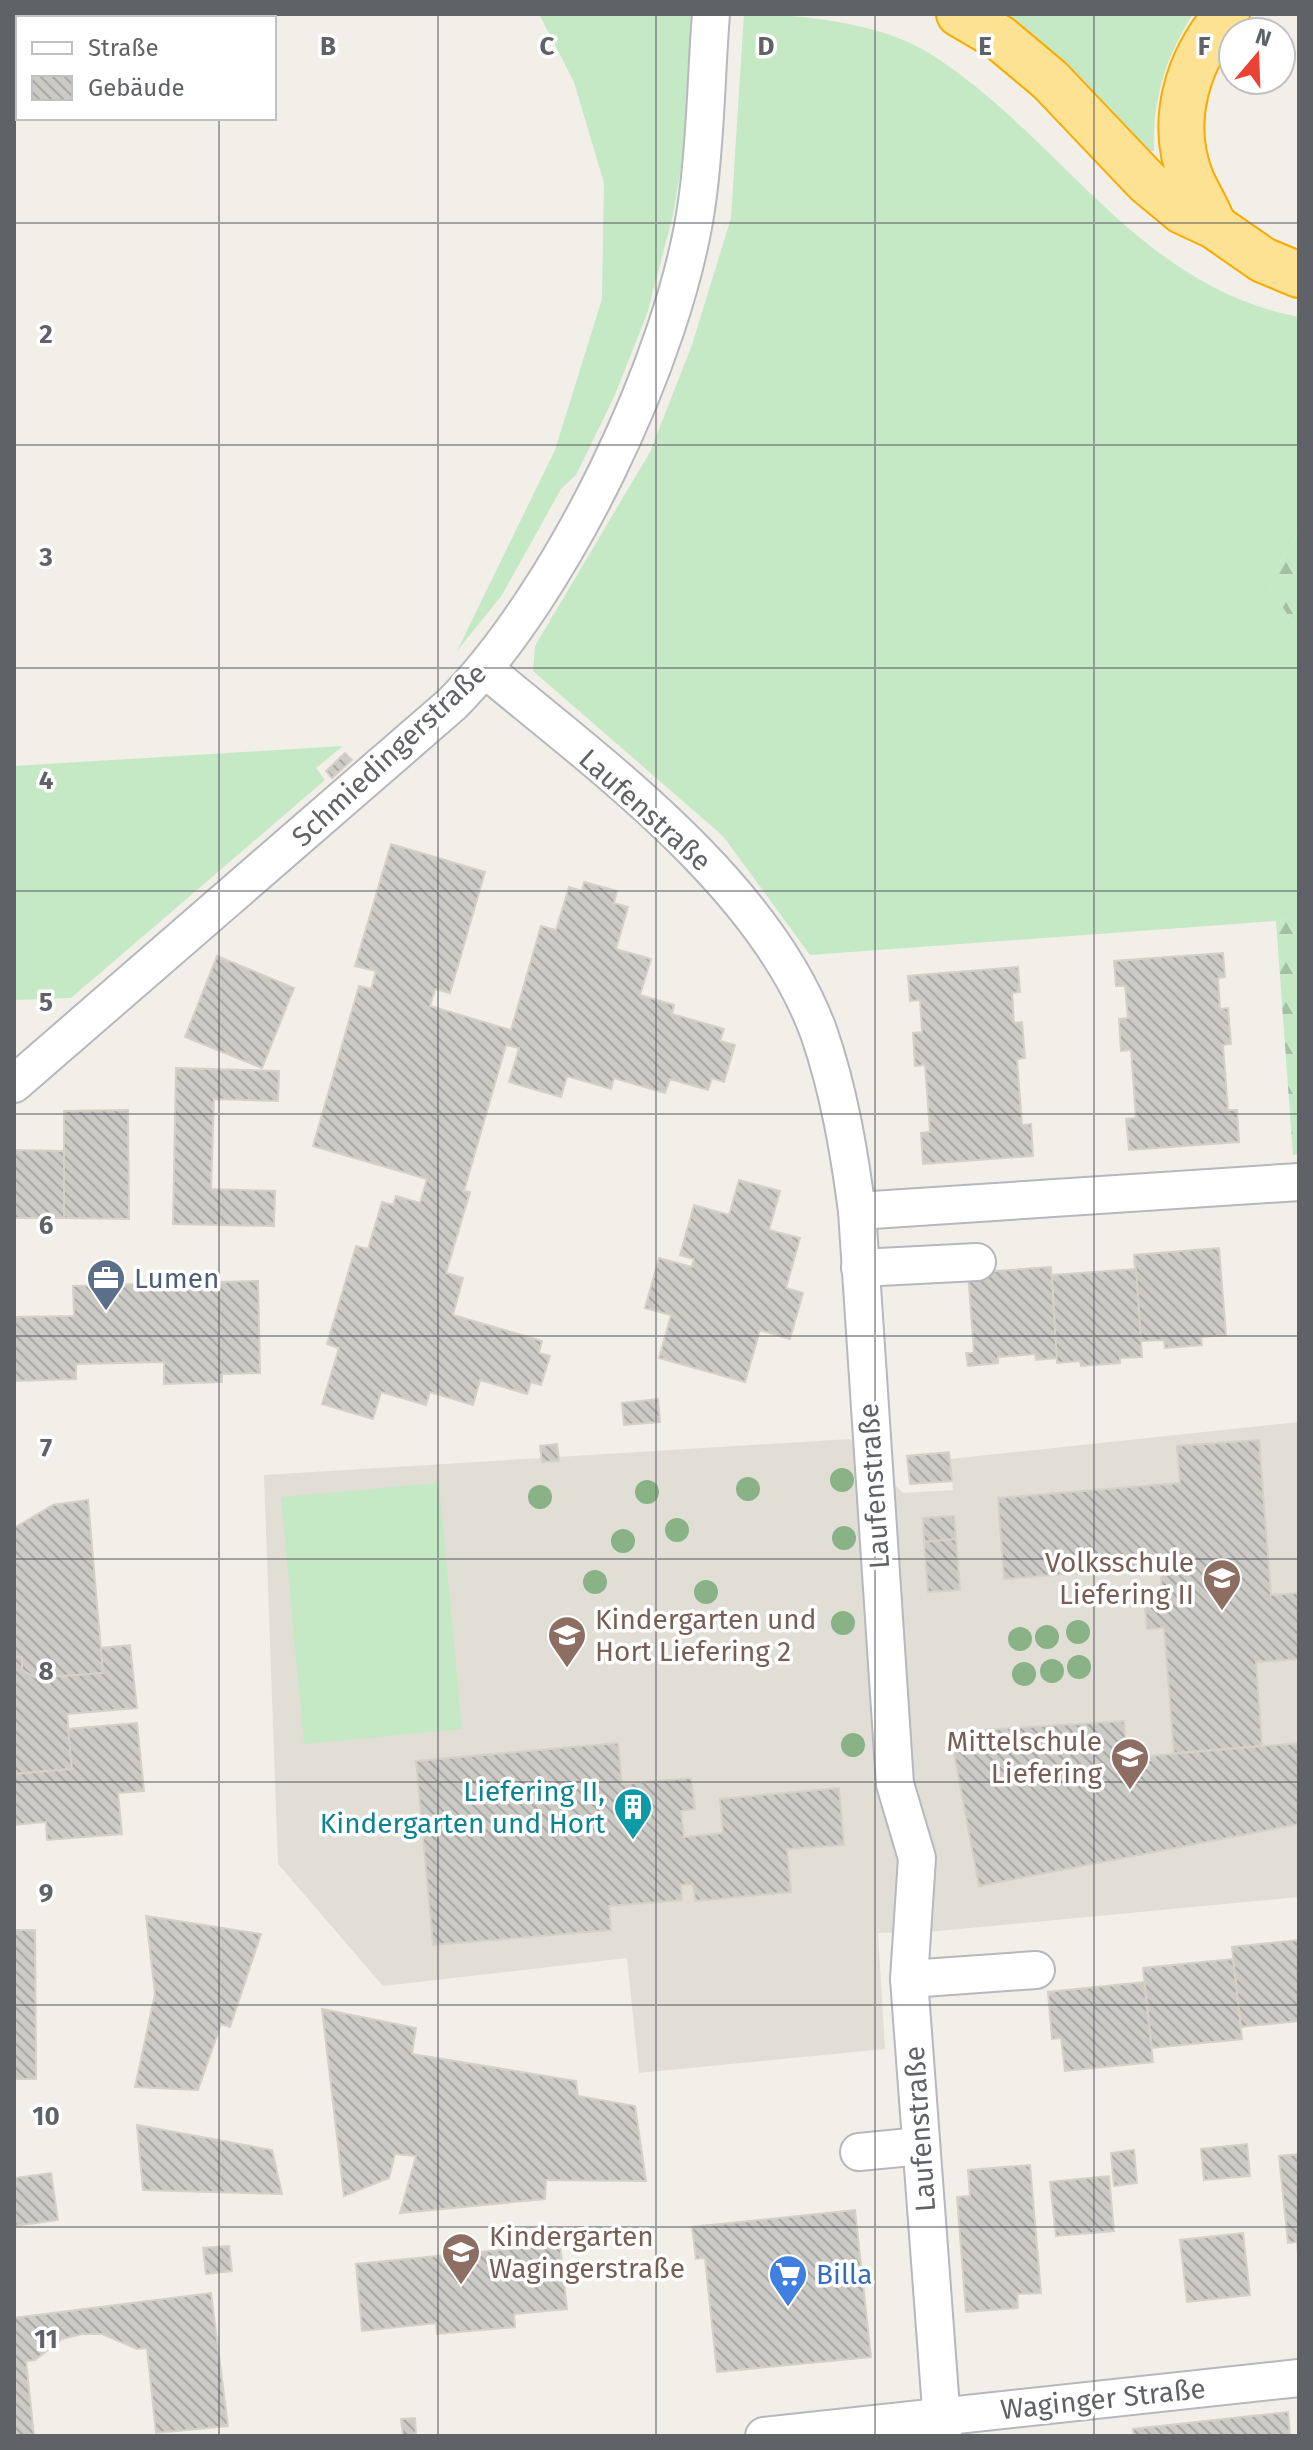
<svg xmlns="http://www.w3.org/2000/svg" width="1313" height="2450" font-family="'Fira Sans',sans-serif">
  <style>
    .education { fill: #e1ded6 }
    .grass { fill: #c5e8c5 }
    .forest { fill: url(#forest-firs) }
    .building { fill: url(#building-back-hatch); stroke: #d6d1c6; stroke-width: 2 }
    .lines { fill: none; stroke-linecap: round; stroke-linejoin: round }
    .minor-casing { stroke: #b5b8bc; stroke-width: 40 }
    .highway-casing { stroke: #f9ab00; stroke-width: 48 }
    .minor { stroke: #fff; stroke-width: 36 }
    .highway { stroke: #fde293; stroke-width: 44 }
    .tree { fill: #89b387 }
    .grid { fill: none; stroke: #5f6368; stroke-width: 2; stroke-opacity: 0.55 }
    .labels { text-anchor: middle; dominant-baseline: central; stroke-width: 7; stroke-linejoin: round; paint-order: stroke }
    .street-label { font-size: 28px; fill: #5f6368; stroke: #fff }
    .service-label { font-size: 28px; fill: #4e5e75; stroke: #fff; text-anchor: start }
    .education-label { font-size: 28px; fill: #785e54; stroke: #fff; text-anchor: end }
    .culture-label { font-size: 28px; fill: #0d838f; stroke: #fff; text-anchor: end }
    .shop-label { font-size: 28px; fill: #366cbe; stroke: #fff; text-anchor: start }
    .grid-label { font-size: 26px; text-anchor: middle; font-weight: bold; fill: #5f6368; stroke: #fff; stroke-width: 7; stroke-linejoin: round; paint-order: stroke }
  </style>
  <defs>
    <pattern id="forest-firs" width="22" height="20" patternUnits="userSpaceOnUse" patternTransform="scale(2)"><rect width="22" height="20" fill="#c5e8c5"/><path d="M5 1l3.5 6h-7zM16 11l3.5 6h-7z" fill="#a3c0a4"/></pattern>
    <pattern id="building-back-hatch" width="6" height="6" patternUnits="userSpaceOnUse" patternTransform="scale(2)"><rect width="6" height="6" fill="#cccac5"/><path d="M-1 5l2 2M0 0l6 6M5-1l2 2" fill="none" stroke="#a9a8a4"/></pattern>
  </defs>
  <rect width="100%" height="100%" fill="#f1efe8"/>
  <polygon class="education" points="1299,1422 1299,1897 928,1932 878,1933 885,2049 639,2073 627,1958 383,1986 278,1864 264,1475 850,1439 903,1493 953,1490 950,1459"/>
  <g class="grass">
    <polygon points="539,14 698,14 692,102 673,215 647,314 614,397 576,475 561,489 502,595 457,651 555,450 602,299 604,183 574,82"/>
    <path d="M 744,14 C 799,14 880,23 927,52 C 1060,134 1135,286 1299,317 L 1299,531 L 1268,584 L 1299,633 L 1299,912 L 1276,921 L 810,955 L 723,836 L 533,671 L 535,646 L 650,452 L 692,345 L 731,218 Z"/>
    <path d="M 994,14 L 1193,14 C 1166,56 1152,101 1154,151 L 1148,151 Z"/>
    <polygon points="343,746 316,768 325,780 71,998 14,1000 14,766"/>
    <polygon points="439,1483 462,1729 304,1744 281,1497"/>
  </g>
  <g class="forest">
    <polygon points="1299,531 1299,633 1268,584"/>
    <polygon points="1299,912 1299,1154 1293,1155 1276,921"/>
  </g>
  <g class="building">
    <polygon points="345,753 352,760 332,778 326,771"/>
    <polygon points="391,844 485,872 450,993 435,989 430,1006 511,1030 541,926 556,930 569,887 582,891 584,882 617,891 614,903 628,907 616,949 651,959 640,995 674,1005 672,1014 724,1029 720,1041 735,1045 724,1082 712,1078 708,1090 670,1079 665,1093 614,1078 611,1089 567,1076 561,1097 509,1082 519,1048 506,1045 464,1191 470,1192 446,1273 463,1278 453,1315 542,1341 539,1353 550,1356 541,1385 531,1382 527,1394 480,1380 473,1405 430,1392 426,1405 381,1392 373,1419 322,1404 339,1348 327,1344 356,1246 368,1249 382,1202 393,1205 396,1196 420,1203 427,1179 313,1146 359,986 371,989 376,971 355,966"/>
    <polygon points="1223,953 1225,977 1218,978 1220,1009 1228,1008 1231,1044 1223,1045 1228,1110 1237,1110 1239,1142 1129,1150 1126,1119 1136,1118 1131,1050 1121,1051 1119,1019 1128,1018 1125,986 1116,986 1114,961"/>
    <polygon points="217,956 294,988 262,1068 185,1037"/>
    <polygon points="1018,967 1020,992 1012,993 1014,1023 1022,1022 1025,1058 1017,1059 1022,1125 1031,1124 1033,1156 923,1164 921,1133 930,1132 925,1065 915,1066 913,1033 922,1032 920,1000 910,1001 908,976"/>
    <polygon points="176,1068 279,1071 278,1101 214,1099 211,1189 275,1191 274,1226 173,1224"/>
    <polygon points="128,1110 129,1219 64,1218 64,1111"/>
    <polygon points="14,1150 64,1151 64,1218 14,1218"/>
    <polygon points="739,1180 780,1191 769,1230 800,1238 786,1288 803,1293 790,1339 760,1330 745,1382 659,1358 671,1315 645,1308 659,1258 692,1267 694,1259 680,1255 694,1205 729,1215"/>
    <polygon points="1219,1248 1226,1335 1201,1337 1202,1345 1165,1348 1164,1340 1141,1341 1134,1255"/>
    <polygon points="1051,1267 1057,1358 1036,1360 1035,1354 998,1357 998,1363 968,1366 966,1353 974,1353 968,1273"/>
    <polygon points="1136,1269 1142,1357 1120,1358 1120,1363 1081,1366 1080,1361 1057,1363 1052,1275"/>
    <polygon points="258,1281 260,1373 222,1374 222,1382 164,1384 164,1362 76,1364 76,1379 14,1381 14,1317 74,1316 73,1286"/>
    <polygon points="658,1399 660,1422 624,1425 622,1403"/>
    <polygon points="1259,1440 1271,1595 1299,1593 1299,1659 1256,1662 1262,1746 1174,1753 1164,1628 1147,1629 1144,1596 1162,1594 1160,1567 1004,1579 998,1498 1180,1483 1177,1446"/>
    <polygon points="557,1444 559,1461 542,1462 540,1446"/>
    <polygon points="949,1452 952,1481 910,1484 907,1456"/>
    <polygon points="88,1500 103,1673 36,1678 22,1670 22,1657 14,1657 14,1528 53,1505"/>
    <polygon points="954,1516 956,1539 924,1542 923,1518"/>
    <polygon points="956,1539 960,1590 928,1592 924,1542"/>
    <polygon points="130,1645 137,1708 67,1714 72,1769 15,1774 14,1657 22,1657 22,1670 36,1678 103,1673 101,1648"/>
    <polygon points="1124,1721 1127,1758 1299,1743 1299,1824 979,1886 950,1732"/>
    <polygon points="137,1723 144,1791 118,1793 122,1834 47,1840 46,1822 14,1825 14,1774 72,1769 68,1729"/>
    <polygon points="618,1743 622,1784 691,1778 695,1809 681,1811 684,1837 723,1833 720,1799 839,1788 844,1845 787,1849 791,1892 695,1901 693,1884 681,1885 682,1900 609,1906 611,1930 433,1945 416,1761"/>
    <polygon points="146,1916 261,1934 230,2027 221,2024 198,2090 135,2087 155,1994"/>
    <polygon points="14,1930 35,1930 36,2079 14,2079"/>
    <polygon points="1299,1940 1299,2021 1241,2027 1232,1947"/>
    <polygon points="1233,1959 1242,2039 1152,2048 1143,1968"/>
    <polygon points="1144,1982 1153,2062 1065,2071 1061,2038 1052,2039 1048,1992"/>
    <polygon points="322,2009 416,2028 412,2054 576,2081 578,2096 635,2106 646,2181 546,2180 545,2199 400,2213 416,2156 395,2154 389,2178 344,2196"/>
    <polygon points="137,2125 272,2150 282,2194 143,2190"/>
    <polygon points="1247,2144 1250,2176 1204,2180 1201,2149"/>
    <polygon points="1134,2150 1137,2183 1114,2186 1111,2153"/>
    <polygon points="1299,2154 1299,2263 1297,2242 1288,2243 1279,2156"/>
    <polygon points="1030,2165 1041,2293 1017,2294 1018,2308 966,2312 957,2197 970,2196 968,2170"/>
    <polygon points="51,2173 58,2220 14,2226 14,2178"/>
    <polygon points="1109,2176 1114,2231 1056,2236 1050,2182"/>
    <polygon points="855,2210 871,2357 717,2372 705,2258 696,2259 692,2227"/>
    <polygon points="1243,2233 1250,2295 1187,2302 1180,2240"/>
    <polygon points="560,2244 567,2309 514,2314 515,2327 437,2334 436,2323 362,2331 356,2264"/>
    <polygon points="229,2246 232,2271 206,2274 203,2248"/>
    <polygon points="211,2293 228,2426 156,2433 147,2348 137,2349 102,2334 82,2334 62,2339 35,2360 26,2361 34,2436 14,2436 14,2318"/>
    <polygon points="1288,2412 1290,2436 1134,2436 1133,2429"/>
    <polygon points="415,2418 416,2435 403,2436 401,2419"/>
  </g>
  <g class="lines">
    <defs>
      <g id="minor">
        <path d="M 486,670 C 603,767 766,886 819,1033 C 839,1091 849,1151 857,1211 L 895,1784 L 917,1858 L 909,1979 L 943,2436"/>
        <path d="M 14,1084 L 452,704 C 562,593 676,357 697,202 C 706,140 706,76 711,14"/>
        <polyline points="857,1211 1299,1182"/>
        <polyline points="860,1268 977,1262"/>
        <polyline points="909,1979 1036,1970"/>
        <polyline points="859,2152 921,2146"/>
        <polyline points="764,2436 1299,2378"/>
      </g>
      <g id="highway">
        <polyline points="959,14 1000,38 1050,80 1147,182 1182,211 1214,226 1263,260 1299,275"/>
        <path d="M 1214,226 C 1208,210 1199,196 1192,181 C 1168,122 1187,60 1227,14"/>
      </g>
    </defs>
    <use href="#minor" class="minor-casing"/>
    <use href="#highway" class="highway-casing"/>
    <use href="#minor" class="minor"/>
    <use href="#highway" class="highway"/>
  </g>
  <g class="tree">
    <circle cx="842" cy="1480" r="12"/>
    <circle cx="748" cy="1489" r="12"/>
    <circle cx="647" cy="1492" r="12"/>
    <circle cx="540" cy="1497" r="12"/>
    <circle cx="677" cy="1530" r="12"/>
    <circle cx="844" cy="1538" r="12"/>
    <circle cx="623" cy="1541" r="12"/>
    <circle cx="595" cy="1582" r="12"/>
    <circle cx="706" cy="1592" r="12"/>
    <circle cx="843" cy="1623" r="12"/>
    <circle cx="1078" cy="1632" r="12"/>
    <circle cx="1047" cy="1637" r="12"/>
    <circle cx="1020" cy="1639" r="12"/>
    <circle cx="1079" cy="1667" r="12"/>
    <circle cx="1052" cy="1671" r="12"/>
    <circle cx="1024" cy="1674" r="12"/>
    <circle cx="853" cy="1745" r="12"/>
  </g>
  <path class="grid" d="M 219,14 L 219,18M 438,14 L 438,2436M 656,14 L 656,2436M 875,14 L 875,2436M 1094,14 L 1094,2436M 219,118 L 219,2436M 14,223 L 1299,223M 14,445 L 1299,445M 14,668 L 1299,668M 14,891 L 1299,891M 14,1114 L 1299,1114M 14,1336 L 1299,1336M 14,1559 L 1299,1559M 14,1782 L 1299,1782M 14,2005 L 1299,2005M 14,2227 L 1299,2227"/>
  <defs>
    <symbol id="office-pin" viewBox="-11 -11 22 30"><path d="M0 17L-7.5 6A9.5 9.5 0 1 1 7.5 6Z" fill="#5c6f8a" stroke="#fff"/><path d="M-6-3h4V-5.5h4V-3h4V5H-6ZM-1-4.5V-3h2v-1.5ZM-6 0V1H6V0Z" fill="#fff"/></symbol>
    <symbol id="school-pin" viewBox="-11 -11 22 30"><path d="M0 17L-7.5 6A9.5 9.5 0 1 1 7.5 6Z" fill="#8d6e63" stroke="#fff"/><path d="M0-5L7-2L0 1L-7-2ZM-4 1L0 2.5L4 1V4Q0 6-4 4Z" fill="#fff"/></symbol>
    <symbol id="building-pin" viewBox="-11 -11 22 30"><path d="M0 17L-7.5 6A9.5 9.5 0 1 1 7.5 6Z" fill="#0f9aa8" stroke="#fff"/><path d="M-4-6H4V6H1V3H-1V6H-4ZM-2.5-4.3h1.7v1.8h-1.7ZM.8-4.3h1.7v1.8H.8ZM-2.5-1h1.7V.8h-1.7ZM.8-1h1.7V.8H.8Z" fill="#fff"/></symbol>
    <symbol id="supermarket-pin" viewBox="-11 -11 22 30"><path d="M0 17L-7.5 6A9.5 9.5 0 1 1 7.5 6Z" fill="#3f7fe0" stroke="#fff"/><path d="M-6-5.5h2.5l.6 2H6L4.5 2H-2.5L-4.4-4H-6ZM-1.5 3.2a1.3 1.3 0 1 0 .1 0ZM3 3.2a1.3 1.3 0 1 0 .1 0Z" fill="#fff"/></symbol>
  </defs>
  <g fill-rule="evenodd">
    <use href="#office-pin" x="84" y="1256" width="44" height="60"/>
    <use href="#school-pin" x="1200" y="1556" width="44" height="60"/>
    <use href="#school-pin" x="545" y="1613" width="44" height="60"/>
    <use href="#school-pin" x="1108" y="1735" width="44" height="60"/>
    <use href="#building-pin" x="611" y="1785" width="44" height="60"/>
    <use href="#school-pin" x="439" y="2230" width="44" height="60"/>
    <use href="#supermarket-pin" x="766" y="2252" width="44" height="60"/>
  </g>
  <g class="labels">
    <g class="street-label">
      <text transform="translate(389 755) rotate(-43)">Schmiedingerstraße</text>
      <text transform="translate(645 810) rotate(42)">Laufenstraße</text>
      <text transform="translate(874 1486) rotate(-94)">Laufenstraße</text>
      <text transform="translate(920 2129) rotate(-94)">Laufenstraße</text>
      <text transform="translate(1103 2399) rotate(-6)">Waginger Straße</text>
    </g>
    <g class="service-label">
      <text x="134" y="1278">Lumen</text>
    </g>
    <g class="education-label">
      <text x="1194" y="1562">Volksschule<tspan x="1194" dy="32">Liefering II</tspan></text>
      <text x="595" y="1619" text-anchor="start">Kindergarten und<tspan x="595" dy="32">Hort Liefering 2</tspan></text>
      <text x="1102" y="1741">Mittelschule<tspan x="1102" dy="32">Liefering</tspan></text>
      <text x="489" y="2236" text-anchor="start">Kindergarten<tspan x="489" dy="32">Wagingerstraße</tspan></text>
    </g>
    <g class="culture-label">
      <text x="605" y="1791">Liefering II,<tspan x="605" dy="32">Kindergarten und Hort</tspan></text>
    </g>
    <g class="shop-label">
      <text x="816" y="2274">Billa</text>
    </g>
  </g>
  <g class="grid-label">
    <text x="328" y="55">B</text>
    <text x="547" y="55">C</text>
    <text x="766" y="55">D</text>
    <text x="985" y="55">E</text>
    <text x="1204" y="55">F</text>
    <text x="46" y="343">2</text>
    <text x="46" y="566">3</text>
    <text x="46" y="789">4</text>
    <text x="46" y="1011">5</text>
    <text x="46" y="1234">6</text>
    <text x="46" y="1457">7</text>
    <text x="46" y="1680">8</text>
    <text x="46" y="1902">9</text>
    <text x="46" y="2125">10</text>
    <text x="46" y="2348">11</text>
  </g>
  <rect width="1313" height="2450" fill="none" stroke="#5f6368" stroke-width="32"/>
  <rect x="16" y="16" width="260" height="104" fill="#ffffff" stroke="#bfc1c3" stroke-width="2"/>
  <rect x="32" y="42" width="40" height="12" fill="#ffffff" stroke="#bfc1c3" stroke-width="2"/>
  <text x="88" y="56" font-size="24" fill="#5f6368">Straße</text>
  <rect x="32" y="76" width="40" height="24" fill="url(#building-back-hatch)" stroke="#bfc1c3" stroke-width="2"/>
  <text x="88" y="96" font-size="24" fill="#5f6368">Gebäude</text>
  <g transform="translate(1257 56) rotate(19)"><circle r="38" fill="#ffffff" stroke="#bfc1c3" stroke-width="2"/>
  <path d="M0-6L14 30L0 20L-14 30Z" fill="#ea4335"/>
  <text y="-12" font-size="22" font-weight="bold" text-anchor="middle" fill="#5f6368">N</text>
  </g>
</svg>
